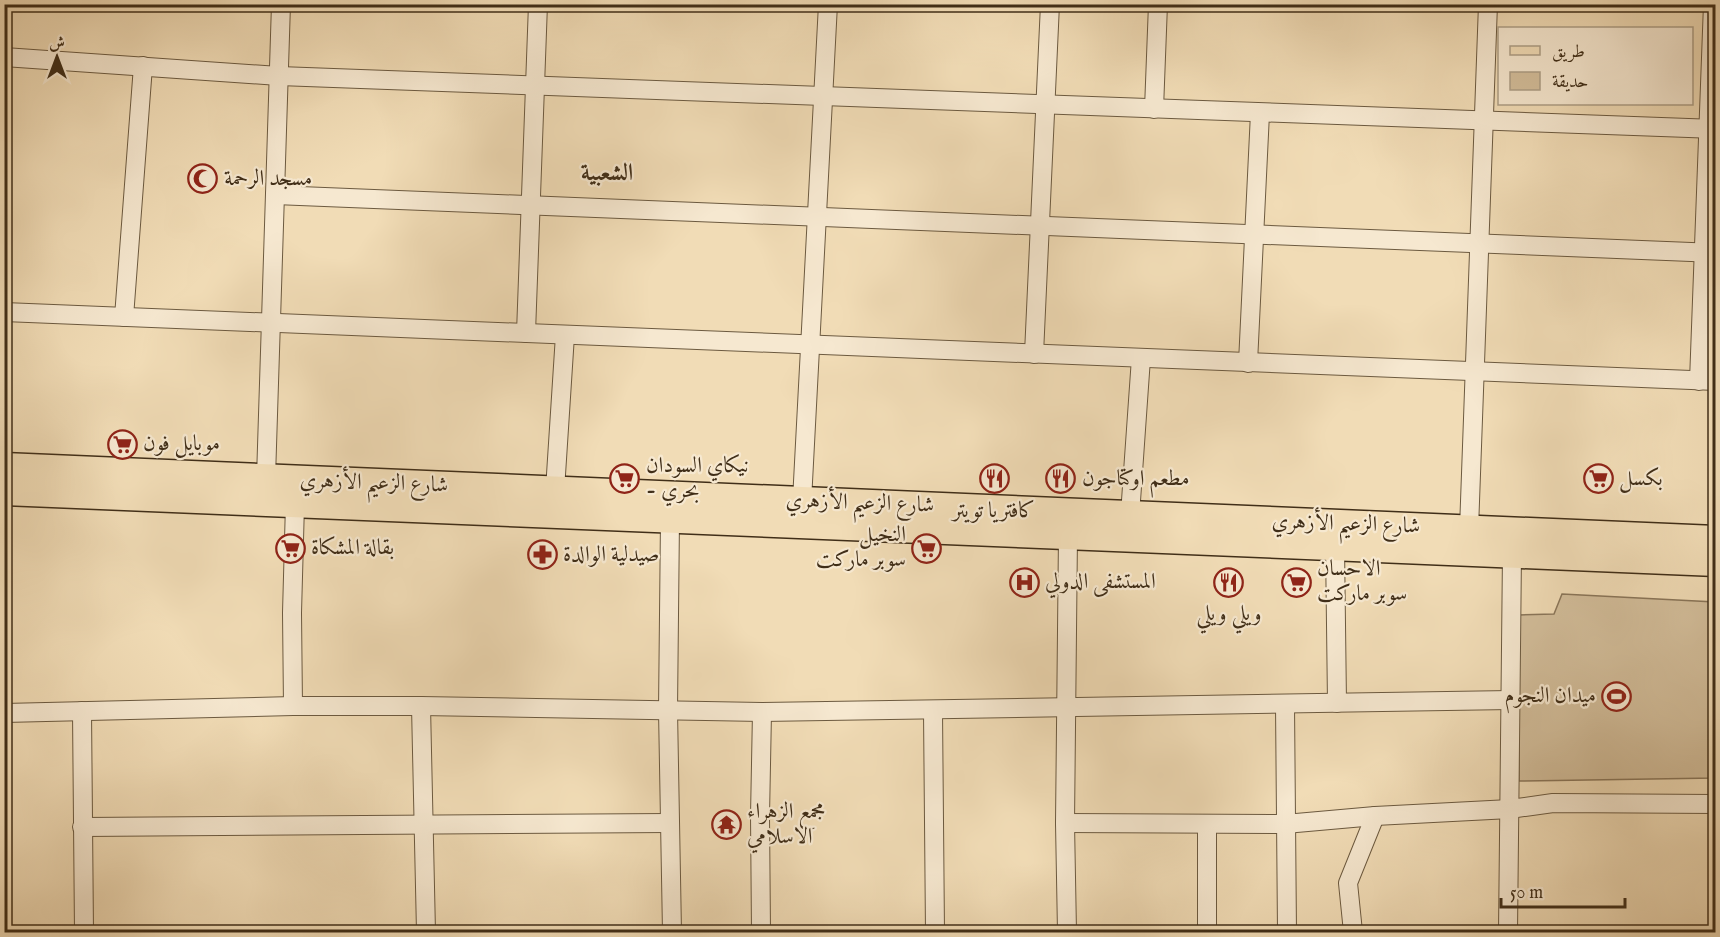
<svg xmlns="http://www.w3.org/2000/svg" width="1720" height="937" font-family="'IM FELL English',Amiri,serif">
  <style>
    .green { fill: #d3be9b; stroke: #8a765a; stroke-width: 1.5 }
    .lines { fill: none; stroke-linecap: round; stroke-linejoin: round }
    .minor-casing { stroke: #6c5a40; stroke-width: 20 }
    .primary-casing { stroke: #402e18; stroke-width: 31 }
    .minor { stroke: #f6e8d0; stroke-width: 18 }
    .primary { stroke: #f1dcb6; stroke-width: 28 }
    .labels { text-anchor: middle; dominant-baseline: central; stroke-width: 4.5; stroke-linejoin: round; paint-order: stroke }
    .poi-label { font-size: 22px; fill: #402e18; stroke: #f6e8d0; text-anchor: start }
    .street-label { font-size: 22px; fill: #402e18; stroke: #f6e8d0 }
    .neighbourhood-label { font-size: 24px; font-weight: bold; fill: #402e18; stroke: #f6e8d0 }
  </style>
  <rect width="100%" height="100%" fill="#f1dcb6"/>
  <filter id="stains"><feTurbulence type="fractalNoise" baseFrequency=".00333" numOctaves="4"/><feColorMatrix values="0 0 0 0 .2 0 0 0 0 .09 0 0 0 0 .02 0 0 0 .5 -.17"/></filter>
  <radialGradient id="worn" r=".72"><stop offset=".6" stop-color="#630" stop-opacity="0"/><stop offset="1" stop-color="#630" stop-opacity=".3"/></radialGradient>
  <polygon class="green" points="1562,594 1715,602 1715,778 1519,781 1519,615 1554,614"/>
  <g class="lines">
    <defs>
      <g id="minor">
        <polyline points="4,57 279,76 1716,129"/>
        <polyline points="1154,109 1158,4"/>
        <polyline points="275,195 1716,253"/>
        <polyline points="4,312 1716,381"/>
        <polyline points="124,317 143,66"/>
        <polyline points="526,333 538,4"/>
        <polyline points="1034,354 1050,4"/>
        <polyline points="1248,363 1260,113"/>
        <polyline points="1699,381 1713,4"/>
        <polyline points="266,478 281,4"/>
        <polyline points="555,490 565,335"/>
        <polyline points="802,501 828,4"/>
        <polyline points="1130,515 1141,358"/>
        <polyline points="670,519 668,710 672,932"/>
        <polyline points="1469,529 1488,4"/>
        <polyline points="1335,546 1337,703"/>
        <polyline points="1285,705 1287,932"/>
        <polyline points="293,706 292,613 295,504"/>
        <polyline points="421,706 426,932"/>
        <polyline points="82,711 84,932"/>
        <polyline points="933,711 935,932"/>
        <polyline points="4,713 293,706 421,706 762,712 1511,700"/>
        <polyline points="1065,823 1285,824 1375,816 1510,809 1553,803 1716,804"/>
        <polyline points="82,827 669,823"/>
        <polyline points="761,932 760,816 762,712"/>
        <polyline points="1067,932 1065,823 1068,535"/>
        <polyline points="1207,932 1207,824"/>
        <polyline points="1353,932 1348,883 1375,816"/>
        <polyline points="1508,932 1512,553"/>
      </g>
      <g id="primary">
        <polyline points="4,467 1716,540"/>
        <polyline points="4,491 1716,562"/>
      </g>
    </defs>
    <use href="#minor" class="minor-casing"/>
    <use href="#primary" class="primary-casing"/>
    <use href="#minor" class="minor"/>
    <use href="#primary" class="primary"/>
  </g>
  <defs>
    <symbol id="mosque-ring" viewBox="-11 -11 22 22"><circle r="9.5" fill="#f6e8d0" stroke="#8f2418" stroke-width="1.5"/><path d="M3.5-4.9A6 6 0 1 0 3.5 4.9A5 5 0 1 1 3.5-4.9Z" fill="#8f2418"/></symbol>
    <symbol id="supermarket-ring" viewBox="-11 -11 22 22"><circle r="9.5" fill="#f6e8d0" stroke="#8f2418" stroke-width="1.5"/><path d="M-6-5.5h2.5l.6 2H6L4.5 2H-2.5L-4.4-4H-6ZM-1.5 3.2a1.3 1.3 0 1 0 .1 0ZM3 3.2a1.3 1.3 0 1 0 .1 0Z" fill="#8f2418"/></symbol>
    <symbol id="restaurant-ring" viewBox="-11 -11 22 22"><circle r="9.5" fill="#f6e8d0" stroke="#8f2418" stroke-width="1.5"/><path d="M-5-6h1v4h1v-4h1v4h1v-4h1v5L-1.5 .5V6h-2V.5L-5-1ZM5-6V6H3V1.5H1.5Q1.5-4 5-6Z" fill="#8f2418"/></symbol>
    <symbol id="pharmacy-ring" viewBox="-11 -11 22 22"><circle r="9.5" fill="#f6e8d0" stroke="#8f2418" stroke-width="1.5"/><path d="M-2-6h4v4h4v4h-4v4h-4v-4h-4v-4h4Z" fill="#8f2418"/></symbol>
    <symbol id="hospital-ring" viewBox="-11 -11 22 22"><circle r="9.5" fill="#f6e8d0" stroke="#8f2418" stroke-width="1.5"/><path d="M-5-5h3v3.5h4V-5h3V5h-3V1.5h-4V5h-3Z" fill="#8f2418"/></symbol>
    <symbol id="stadium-ring" viewBox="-11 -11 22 22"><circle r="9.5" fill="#f6e8d0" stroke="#8f2418" stroke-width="1.5"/><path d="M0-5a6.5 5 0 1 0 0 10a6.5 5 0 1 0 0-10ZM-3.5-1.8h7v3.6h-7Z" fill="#8f2418"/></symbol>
    <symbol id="temple-ring" viewBox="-11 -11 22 22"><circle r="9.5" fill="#f6e8d0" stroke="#8f2418" stroke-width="1.5"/><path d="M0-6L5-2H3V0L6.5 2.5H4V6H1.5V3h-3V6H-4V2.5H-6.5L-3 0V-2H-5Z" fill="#8f2418"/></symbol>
  </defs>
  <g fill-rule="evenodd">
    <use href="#mosque-ring" x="186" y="162" width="33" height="33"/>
    <use href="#supermarket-ring" x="106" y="428" width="33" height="33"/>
    <use href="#supermarket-ring" x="608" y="462" width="33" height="33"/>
    <use href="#restaurant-ring" x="978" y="462" width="33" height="33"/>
    <use href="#restaurant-ring" x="1044" y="462" width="33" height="33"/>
    <use href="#supermarket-ring" x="1582" y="462" width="33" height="33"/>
    <use href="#supermarket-ring" x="274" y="532" width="33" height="33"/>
    <use href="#supermarket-ring" x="910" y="532" width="33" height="33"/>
    <use href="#pharmacy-ring" x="526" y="538" width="33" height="33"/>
    <use href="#hospital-ring" x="1008" y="566" width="33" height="33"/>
    <use href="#restaurant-ring" x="1212" y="566" width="33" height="33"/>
    <use href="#supermarket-ring" x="1280" y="566" width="33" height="33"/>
    <use href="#stadium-ring" x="1600" y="680" width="33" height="33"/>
    <use href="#temple-ring" x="710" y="808" width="33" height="33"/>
  </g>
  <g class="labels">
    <g class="poi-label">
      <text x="224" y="179">مسجد الرحمة</text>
      <text x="143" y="444">موبايل فون</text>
      <text x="646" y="466">نيكاي السودان<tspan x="646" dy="25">- بحري</tspan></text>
      <text x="1082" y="479">مطعم اوكتاجون</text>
      <text x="1619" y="479">بكسل</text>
      <text x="994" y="511" text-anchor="middle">كافتريا تويتر</text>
      <text x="906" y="535" text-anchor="end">النخيل<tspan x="906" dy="25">سوبر ماركت</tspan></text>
      <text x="311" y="548">بقالة المشكاة</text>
      <text x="563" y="555">صيدلية الوالدة</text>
      <text x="1317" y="569">الاحسان<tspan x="1317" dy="25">سوبر ماركت</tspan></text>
      <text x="1045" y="582">المستشفى الدولي</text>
      <text x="1229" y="614" text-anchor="middle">ويلي ويلي</text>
      <text x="1596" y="696" text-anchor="end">ميدان النجوم</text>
      <text x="747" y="812">مجمع الزهراء<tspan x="747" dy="25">الاسلامي</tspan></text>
    </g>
    <g class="street-label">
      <text transform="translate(374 483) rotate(2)">شارع الزعيم الأزهري</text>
      <text transform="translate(860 503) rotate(2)">شارع الزعيم الأزهري</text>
      <text transform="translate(1346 524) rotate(2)">شارع الزعيم الأزهري</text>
    </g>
    <g class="neighbourhood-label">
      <text x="607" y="173">الشعبية</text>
    </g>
  </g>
  <rect width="1720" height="937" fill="none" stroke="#f1dcb6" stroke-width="24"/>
  <rect x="6" y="6" width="1708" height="925" fill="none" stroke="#402e18" stroke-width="3"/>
  <rect x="12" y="12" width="1696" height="913" fill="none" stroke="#402e18" stroke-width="1.5"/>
  <rect x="1498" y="27" width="195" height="78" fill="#f6e8d0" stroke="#ad9e86" stroke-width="1.5"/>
  <rect x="1510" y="46" width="30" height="9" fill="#f1dcb6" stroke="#ad9e86" stroke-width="1.5"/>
  <text x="1552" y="57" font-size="18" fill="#402e18">طريق</text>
  <rect x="1510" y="72" width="30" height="18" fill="#d3be9b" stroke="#ad9e86" stroke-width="1.5"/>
  <text x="1552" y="87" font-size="18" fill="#402e18">حديقة</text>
  <g transform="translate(57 57)" stroke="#f6e8d0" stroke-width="4.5" paint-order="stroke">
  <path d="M0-4.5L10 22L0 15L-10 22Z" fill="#402e18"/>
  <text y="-9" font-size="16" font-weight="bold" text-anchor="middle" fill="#402e18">ش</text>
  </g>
  <path d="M1501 898v9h124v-9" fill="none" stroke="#402e18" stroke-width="3"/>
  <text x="1510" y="898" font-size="18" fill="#402e18" stroke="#f6e8d0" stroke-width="4.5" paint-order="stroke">50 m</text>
  <rect width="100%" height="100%" filter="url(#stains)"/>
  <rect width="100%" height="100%" fill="url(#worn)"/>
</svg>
